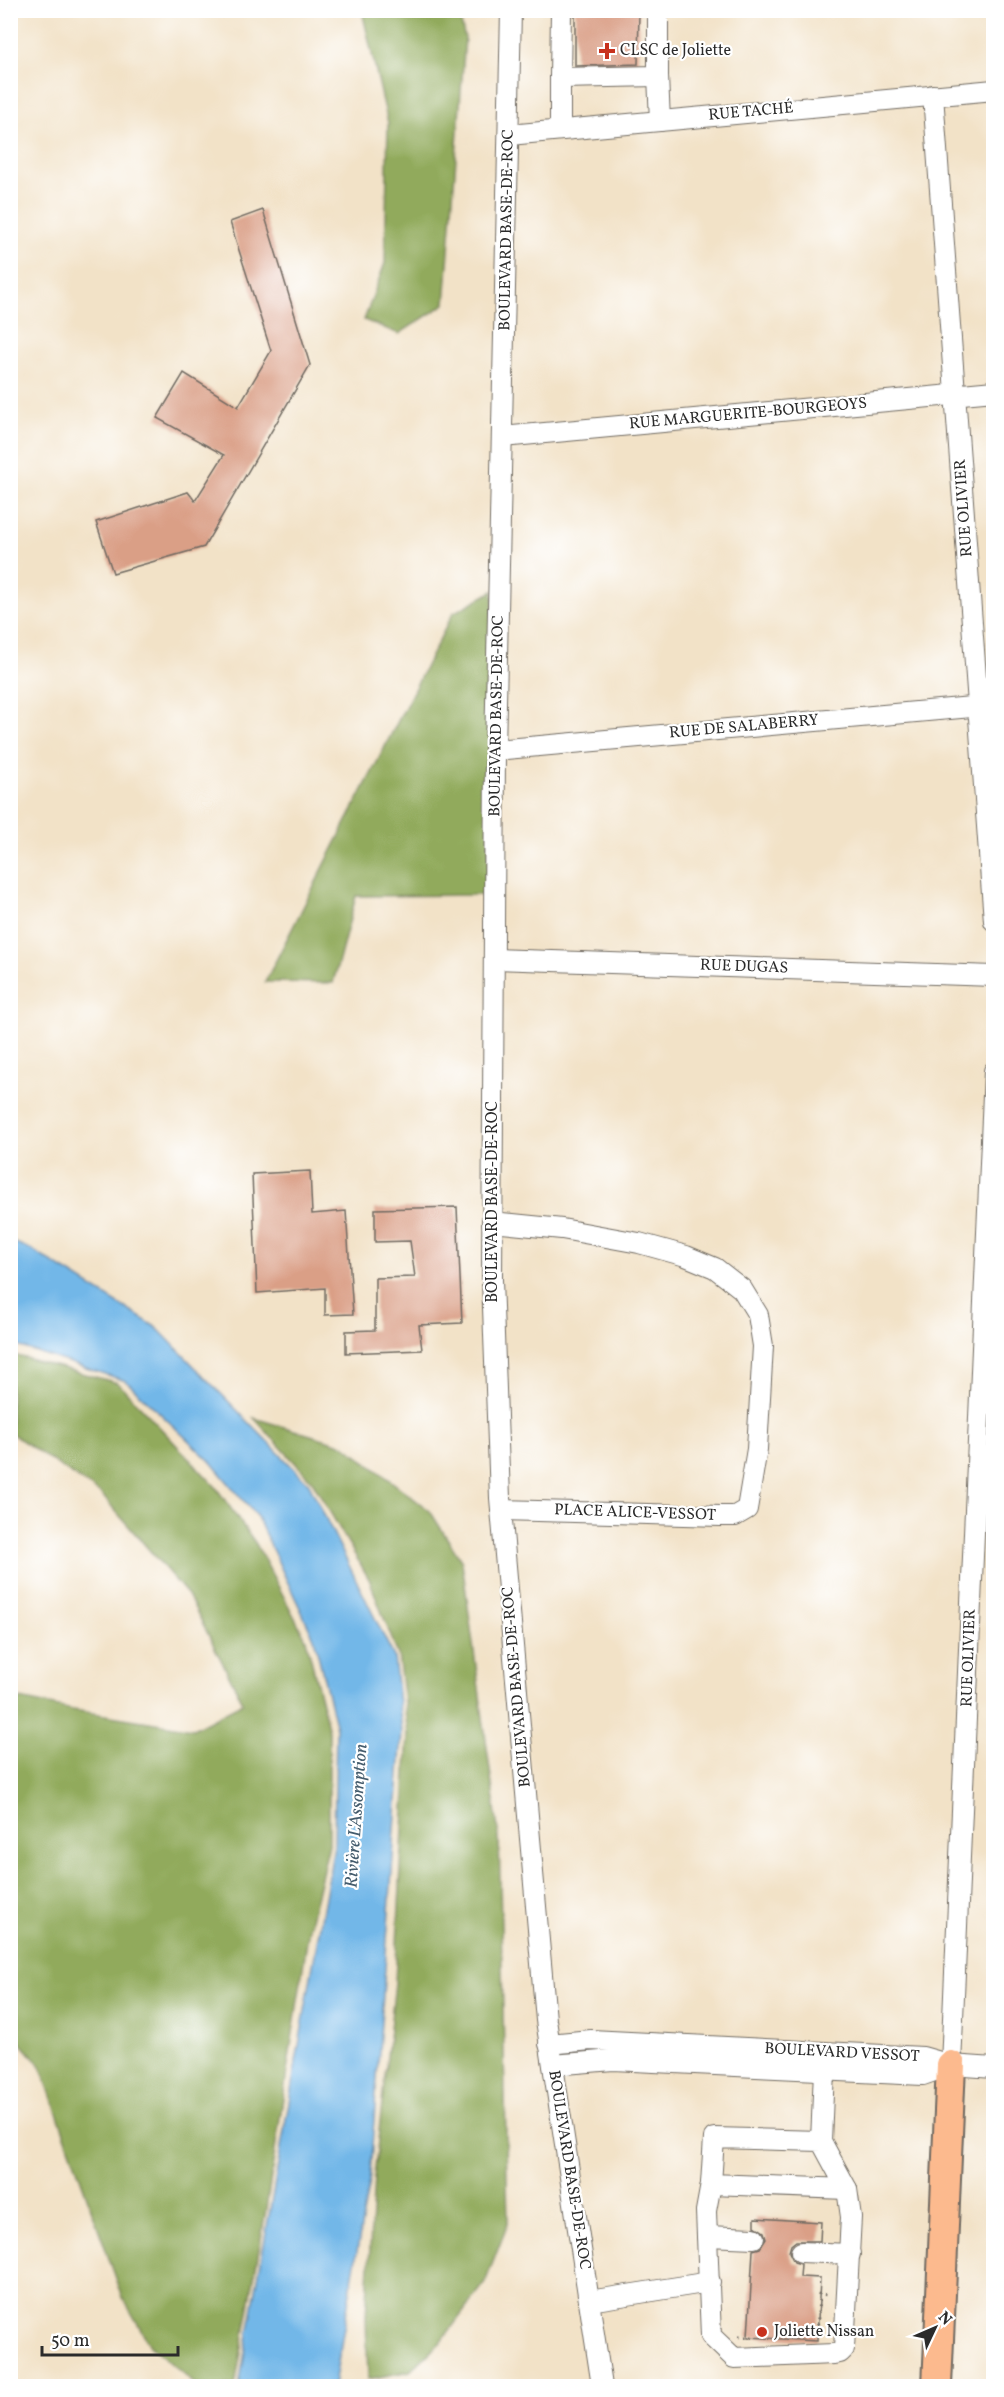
<svg xmlns="http://www.w3.org/2000/svg" width="1004" height="2397" font-family="Vollkorn,serif">
  <style>
    .forest { fill: #91aa5b; stroke: #5e6a43; stroke-width: 1.5 }
    .water { fill: #72b7e8; stroke: #4e718a; stroke-width: 1.5 }
    .building { fill: #da9f86 }
    .lines { fill: none; stroke-linecap: round; stroke-linejoin: round }
    .minor-casing { stroke: #716b62; stroke-width: 22 }
    .highway-casing { stroke: #716b62; stroke-width: 32 }
    .path { stroke: #716b62; stroke-width: 3; stroke-dasharray: 1.5 4.5; stroke-linecap: butt }
    .minor { stroke: #fff; stroke-width: 20 }
    .highway { stroke: #fcba8e; stroke-width: 28 }
    .poi-dot { fill: #c8321e; stroke: #fff; stroke-width: 2 }
    .labels { text-anchor: middle; dominant-baseline: central; stroke-width: 4.5; stroke-linejoin: round; paint-order: stroke }
    .poi-label { font-size: 16px; fill: #2b2b2b; stroke: #fff; text-anchor: start }
    .street-label { font-size: 16px; fill: #2b2b2b; stroke: #fff }
    .water-label { font-size: 18px; font-style: italic; fill: #445c6d; stroke: #fff }
  </style>
  <rect width="100%" height="100%" fill="#fff"/>
  <filter id="ink" filterUnits="userSpaceOnUse"><feTurbulence type="fractalNoise" baseFrequency=".0167" numOctaves="2"/><feDisplacementMap in="SourceGraphic" scale="12" xChannelSelector="R" yChannelSelector="G"/><feConvolveMatrix kernelMatrix="1 2 1 2 8 2 1 2 1" color-interpolation-filters="sRGB"/></filter>
  <filter id="wash" filterUnits="userSpaceOnUse"><feTurbulence type="fractalNoise" baseFrequency=".008" numOctaves="4" result="noise"/><feDisplacementMap in="SourceGraphic" scale="24" xChannelSelector="R" yChannelSelector="G"/><feGaussianBlur stdDeviation="1.35" result="paint"/><feColorMatrix in="noise" values="0 0 0 0 0 0 0 0 0 0 0 0 0 0 0 0 0 1.4 0 .05"/><feComposite in="paint" operator="in"/></filter>
  <g filter="url(#wash)">
    <rect width="100%" height="100%" fill="#f2e2c7"/>
    <g class="forest">
      <polygon points="362,11 458,11 465,38 445,304 399,334 364,320 385,263 388,123"/>
      <polygon points="493,591 488,895 356,896 333,983 265,982 453,613"/>
      <polygon points="10,1354 118,1383 215,1486 256,1544 306,1639 329,1731 329,1844 309,1928 265,2216 235,2386 197,2386 150,2345 123,2298 40,2065 11,2031 10,1697 73,1710 193,1729 243,1703 188,1595 101,1494 11,1433"/>
      <polygon points="254,1418 344,1445 430,1511 462,1562 499,1837 508,2223 485,2283 441,2342 410,2371 368,2379 366,2317 374,2177 395,1982 408,1734 398,1655 369,1579 312,1481"/>
    </g>
    <polygon class="water" points="11,1241 32,1250 156,1327 309,1484 394,1657 402,1732 370,2175 334,2386 239,2386 334,1846 336,1728 314,1638 257,1517 210,1461 126,1381 11,1344"/>
    <g id="blocks">
      <g class="building">
        <polygon points="575,10 639,10 638,64 575,66"/>
        <polygon points="263,210 310,365 204,547 113,573 96,522 188,492 195,501 224,455 157,418 184,373 238,407 271,351 230,222"/>
        <polygon points="310,1171 312,1214 346,1211 353,1314 325,1315 325,1288 257,1293 252,1174"/>
        <polygon points="457,1207 462,1323 419,1325 422,1350 346,1353 346,1331 375,1330 375,1278 415,1277 410,1241 375,1242 375,1209"/>
        <polygon points="755,2218 821,2222 820,2241 796,2241 791,2245 789,2252 794,2262 801,2264 800,2277 820,2278 817,2341 748,2337 753,2250 760,2248 766,2239 764,2232 755,2226"/>
      </g>
    </g>
  </g>
  <g filter="url(#ink)">
    <use href="#blocks" fill-opacity="0" stroke="#716b62" stroke-width="1.5"/>
    <g class="lines">
      <defs>
        <g id="minor">
          <polyline points="511,10 495,750 492,1280 500,1498 546,2020 602,2386"/>
          <polyline points="561,10 560,78 658,76 658,10"/>
          <polyline points="658,76 660,121"/>
          <polyline points="933,95 994,921"/>
          <polyline points="560,130 560,78"/>
          <polyline points="509,135 994,90"/>
          <polyline points="502,437 994,391"/>
          <polyline points="495,750 994,705"/>
          <polyline points="494,959 994,976"/>
          <polyline points="492,1222 562,1229 639,1243 686,1256 715,1268 742,1289 758,1315 763,1346 757,1449 747,1509 735,1516 721,1516 501,1510"/>
          <polyline points="549,2044 591,2040 923,2057 951,2065 994,2068"/>
          <polyline points="553,2065 613,2060 923,2075 951,2065"/>
          <polyline points="951,2065 994,1071"/>
          <polyline points="821,2141 714,2138 711,2184 847,2189 821,2141 824,2070"/>
          <polyline points="711,2184 706,2211 711,2336 734,2358 834,2354 840,2353 844,2349 851,2217 847,2189"/>
          <polyline points="707,2236 754,2238"/>
          <polyline points="801,2252 850,2254"/>
          <polyline points="589,2301 710,2282"/>
        </g>
        <polyline id="highway" points="937,2386 951,2065"/>
      </defs>
      <use href="#minor" class="minor-casing"/>
      <use href="#highway" class="highway-casing"/>
      <g class="path">
        <polyline points="739,2337 753,2337"/>
        <polyline points="817,2337 819,2294 829,2295"/>
      </g>
      <use href="#minor" class="minor"/>
      <use href="#highway" class="highway"/>
    </g>
  </g>
  <g class="poi-dot">
    <path d="M604 42h6v6h6v6h-6v6h-6v-6h-6v-6h6z"/>
    <circle cx="762" cy="2332" r="6"/>
  </g>
  <g class="labels">
    <g class="poi-label">
      <text x="620" y="51">CLSC de Joliette</text>
      <text x="774" y="2332">Joliette Nissan</text>
    </g>
    <g class="street-label">
      <text transform="translate(751 112) rotate(-5)">RUE TACHÉ</text>
      <text transform="translate(507 230) rotate(-89)">BOULEVARD BASE-DE-ROC</text>
      <text transform="translate(748 414) rotate(-5)">RUE MARGUERITE-BOURGEOYS</text>
      <text transform="translate(964 508) rotate(-94)">RUE OLIVIER</text>
      <text transform="translate(497 716) rotate(-89)">BOULEVARD BASE-DE-ROC</text>
      <text transform="translate(744 727) rotate(-5)">RUE DE SALABERRY</text>
      <text transform="translate(744 967) rotate(2)">RUE DUGAS</text>
      <text transform="translate(493 1202) rotate(-90)">BOULEVARD BASE-DE-ROC</text>
      <text transform="translate(635 1513) rotate(2)">PLACE ALICE-VESSOT</text>
      <text transform="translate(969 1658) rotate(-88)">RUE OLIVIER</text>
      <text transform="translate(517 1687) rotate(-95)">BOULEVARD BASE-DE-ROC</text>
      <text transform="translate(842 2053) rotate(3)">BOULEVARD VESSOT</text>
      <text transform="translate(569 2170) rotate(81)">BOULEVARD BASE-DE-ROC</text>
    </g>
    <g class="water-label">
      <text transform="translate(357 1816) rotate(-86)">Rivière L'Assomption</text>
    </g>
  </g>
  <rect width="1004" height="2397" fill="none" stroke="#fff" stroke-width="36"/>
  <g transform="translate(935 2328) rotate(46)" stroke="#ffffff" stroke-width="4.5" paint-order="stroke">
  <path d="M0-4.5L10 22L0 15L-10 22Z" fill="#2b2b2b"/>
  <text y="-9" font-size="16" font-weight="bold" text-anchor="middle" fill="#2b2b2b">N</text>
  </g>
  <path d="M42 2346v9h136v-9" fill="none" stroke="#2b2b2b" stroke-width="3"/>
  <text x="51" y="2346" font-size="18" fill="#2b2b2b" stroke="#ffffff" stroke-width="4.5" paint-order="stroke">50 m</text>
</svg>
